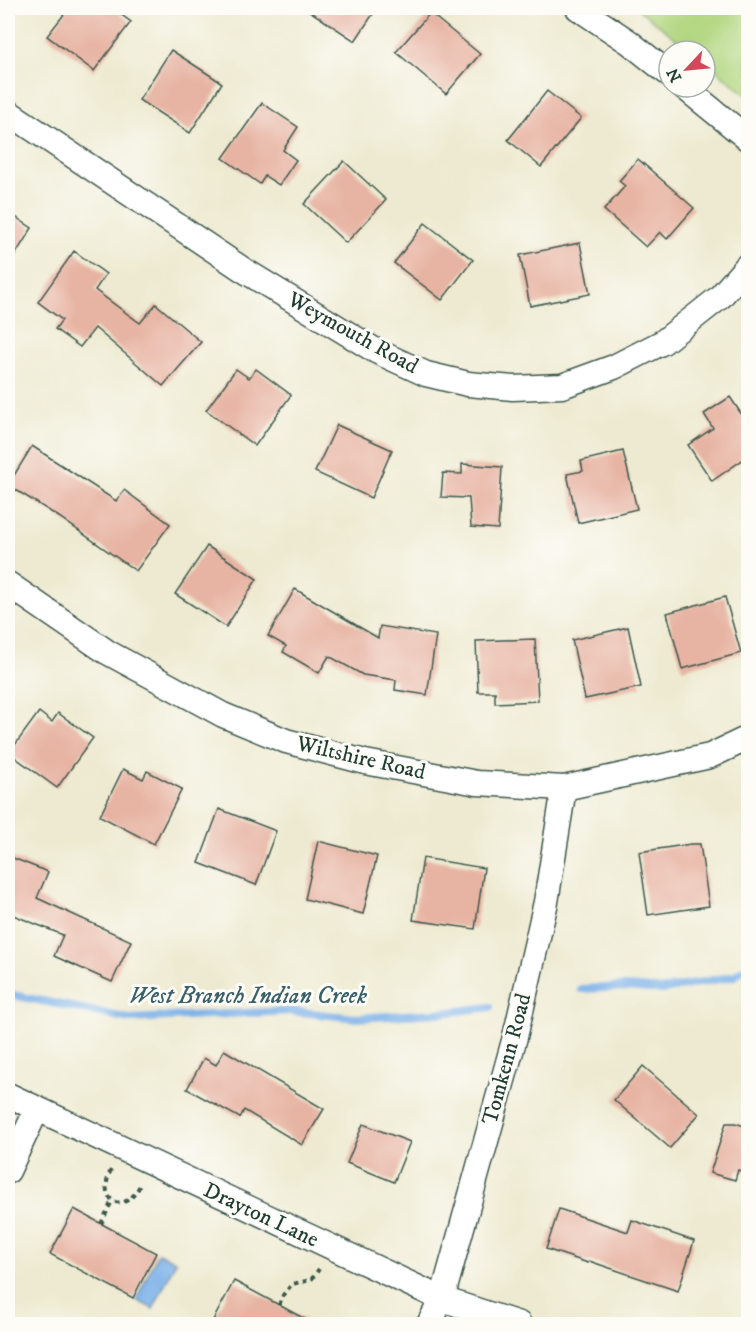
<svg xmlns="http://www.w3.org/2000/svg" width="756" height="1332" font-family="'IM FELL DW Pica',serif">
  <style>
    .green { fill: #b1d67f; stroke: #688a5a; stroke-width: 1.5 }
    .water { fill: #7ab0e8; stroke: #4c768e; stroke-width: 1.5 }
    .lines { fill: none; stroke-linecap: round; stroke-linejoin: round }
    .stream { stroke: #7ab0e8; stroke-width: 8 }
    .building { fill: #e7b4a3 }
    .street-casing { stroke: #3e574c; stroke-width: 27 }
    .path { stroke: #3e574c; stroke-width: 4; stroke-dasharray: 4.5 4.5; stroke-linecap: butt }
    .street { stroke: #fff; stroke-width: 24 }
    .labels { text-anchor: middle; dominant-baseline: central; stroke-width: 6; stroke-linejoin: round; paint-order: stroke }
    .street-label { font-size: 22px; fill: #1f3d34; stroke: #fdfcf7 }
    .water-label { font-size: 24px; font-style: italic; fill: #3a606a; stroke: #fdfcf7 }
  </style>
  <rect width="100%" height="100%" fill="#fdfcf7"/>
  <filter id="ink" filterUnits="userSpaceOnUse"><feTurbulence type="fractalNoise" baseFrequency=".0167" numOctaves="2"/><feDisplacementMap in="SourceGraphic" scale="12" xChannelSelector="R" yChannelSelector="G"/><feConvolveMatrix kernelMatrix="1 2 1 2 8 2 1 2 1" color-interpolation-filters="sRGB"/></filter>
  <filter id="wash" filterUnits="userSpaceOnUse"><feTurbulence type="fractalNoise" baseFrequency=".008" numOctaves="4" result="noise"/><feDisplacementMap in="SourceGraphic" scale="24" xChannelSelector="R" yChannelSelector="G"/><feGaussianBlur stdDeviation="1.35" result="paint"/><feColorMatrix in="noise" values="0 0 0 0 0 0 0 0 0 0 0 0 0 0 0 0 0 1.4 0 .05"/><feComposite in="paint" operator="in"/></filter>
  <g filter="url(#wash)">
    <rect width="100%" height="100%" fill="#eeead1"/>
    <polygon class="green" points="637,8 748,8 748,96 705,61 705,51 692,51"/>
    <polygon class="water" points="158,1253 176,1261 153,1309 136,1300"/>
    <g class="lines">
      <g class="stream">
        <polyline points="581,989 626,987 663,990 734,976 748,966"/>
        <polyline points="8,994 130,1019 290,1011 357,1018 450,1012 490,1007"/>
      </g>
    </g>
    <g id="blocks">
      <g class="building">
        <polygon points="69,8 112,8 131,22 94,71 47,36"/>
        <polygon points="305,8 377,8 355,41"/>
        <polygon points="430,13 480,54 446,94 396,52"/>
        <polygon points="171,50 222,83 190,133 139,100"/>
        <polygon points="547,91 581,118 541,167 508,140"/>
        <polygon points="262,103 298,127 283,150 296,160 279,185 265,176 260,184 223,158"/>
        <polygon points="638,159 694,208 667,239 660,232 646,247 604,210 625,186 619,181"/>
        <polygon points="344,161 386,200 346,243 304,204"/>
        <polygon points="8,212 32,228 8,266"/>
        <polygon points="425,223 473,260 442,300 394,263"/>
        <polygon points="580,243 590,294 530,306 520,255"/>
        <polygon points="74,251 106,274 95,290 140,323 156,304 201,342 163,386 95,328 80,347 55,329 62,320 38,302"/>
        <polygon points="236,369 249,378 256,369 291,395 255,446 206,410"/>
        <polygon points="730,397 748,424 748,456 712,481 688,445 713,428 704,414"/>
        <polygon points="337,425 392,450 371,498 315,472"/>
        <polygon points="32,446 116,501 124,490 170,524 136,571 59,517 8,485"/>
        <polygon points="623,451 637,509 578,523 567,474 583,471 581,461"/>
        <polygon points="462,464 502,467 498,529 471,527 469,498 441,497 443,473 462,474"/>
        <polygon points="207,546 257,579 226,627 175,594"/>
        <polygon points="295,589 378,638 380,626 436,635 427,695 395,690 396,680 363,675 329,656 319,673 283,652 286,646 268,636"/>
        <polygon points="725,597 741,653 682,669 667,613"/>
        <polygon points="628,627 641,687 585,699 572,640"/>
        <polygon points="535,639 538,701 495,703 495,692 478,692 476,641"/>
        <polygon points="39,712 52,722 58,713 93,738 57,788 9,753"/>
        <polygon points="123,769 143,779 147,771 182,789 154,844 100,816"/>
        <polygon points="219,809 276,831 256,885 199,863"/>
        <polygon points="318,841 377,856 363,914 305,899"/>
        <polygon points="691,844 700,844 709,906 648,915 639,852"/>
        <polygon points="8,856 48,872 37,898 131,941 112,982 54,956 63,935 8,913"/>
        <polygon points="423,858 484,868 475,929 413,920"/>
        <polygon points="224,1050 324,1109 302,1145 244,1110 240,1118 187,1089 204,1058 216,1065"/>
        <polygon points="643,1066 699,1114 670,1148 614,1100"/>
        <polygon points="726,1123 735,1123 748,1127 748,1173 738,1170 735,1180 710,1173"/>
        <polygon points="363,1124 410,1142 394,1182 347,1163"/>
        <polygon points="74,1209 156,1253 133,1298 50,1254"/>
        <polygon points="559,1209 628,1232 632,1220 694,1241 678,1291 589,1261 588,1263 546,1249"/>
        <polygon points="234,1281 279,1305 314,1324 211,1324"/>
      </g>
    </g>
  </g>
  <g filter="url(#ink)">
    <use href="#blocks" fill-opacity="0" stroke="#3e574c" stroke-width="1.5"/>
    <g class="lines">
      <defs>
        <g id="street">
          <polyline points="578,8 629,42 669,74"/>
          <polyline points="684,87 748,139"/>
          <polyline points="8,112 242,269 376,351 426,374 468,384 513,388 562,386 614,367 663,342 720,297 748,265"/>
          <polyline points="8,584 107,652 223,715 286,741 365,762 477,783 564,788 710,756 748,738"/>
          <polyline points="8,1095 442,1299 519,1324"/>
          <polyline points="8,1171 37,1109"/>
          <polyline points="429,1324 442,1299 515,1037 546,902 564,788"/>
        </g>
      </defs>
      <use href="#street" class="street-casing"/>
      <g class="path">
        <path d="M 111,1170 C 95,1203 126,1216 140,1185"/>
        <polyline points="101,1224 112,1201"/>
        <polyline points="279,1305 283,1295 292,1284 311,1280 319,1269"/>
      </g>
      <use href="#street" class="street"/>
    </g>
  </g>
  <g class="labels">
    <g class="street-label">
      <text transform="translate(353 333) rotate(29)">Weymouth Road</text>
      <text transform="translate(361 758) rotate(13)">Wiltshire Road</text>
      <text transform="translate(507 1059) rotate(-75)">Tomkenn Road</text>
      <text transform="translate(261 1215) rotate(25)">Drayton Lane</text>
    </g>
    <g class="water-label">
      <text x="248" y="996">West Branch Indian Creek</text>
    </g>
  </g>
  <rect width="756" height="1332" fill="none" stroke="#fdfcf7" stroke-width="30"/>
  <g transform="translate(687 69) rotate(244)"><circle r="28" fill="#fdfcf7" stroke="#a4b0a9" stroke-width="1.5"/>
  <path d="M0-4.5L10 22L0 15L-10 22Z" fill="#d1495b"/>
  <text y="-9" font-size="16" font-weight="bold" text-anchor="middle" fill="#1f3d34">N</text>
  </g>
</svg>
